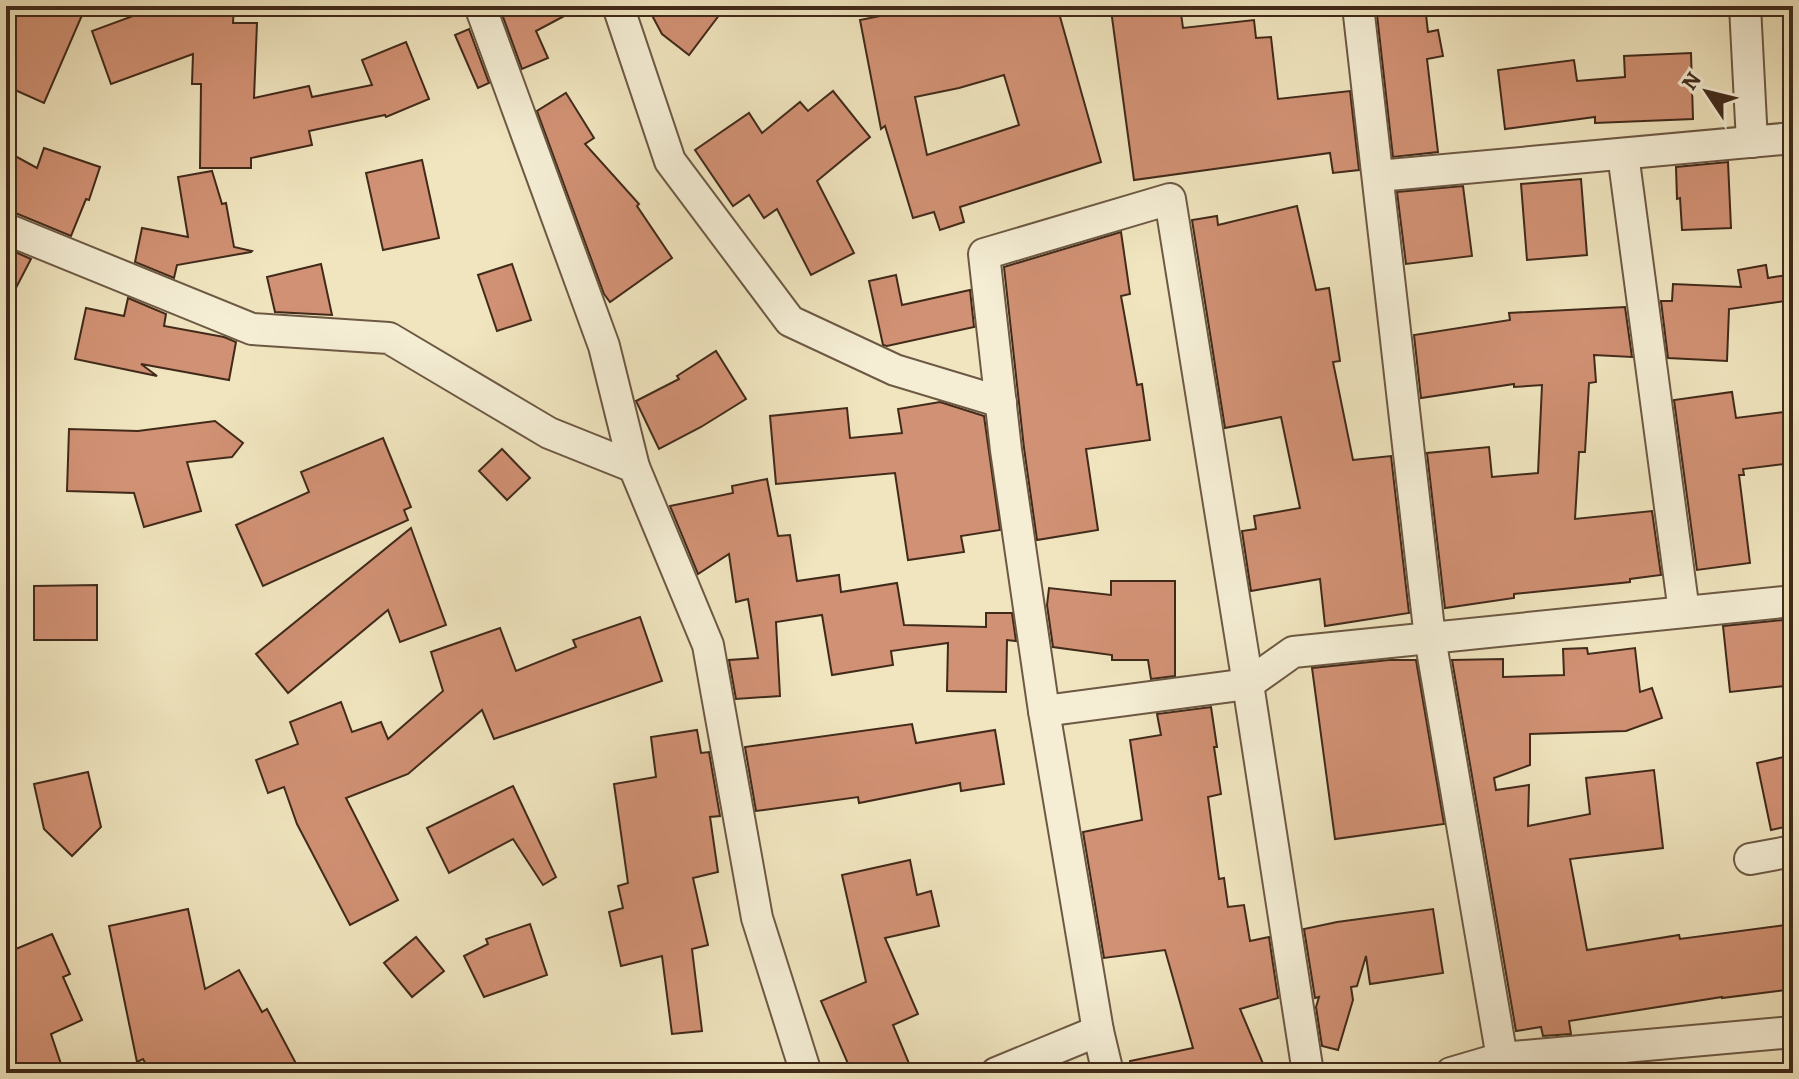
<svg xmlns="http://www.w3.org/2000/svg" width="1799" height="1079" font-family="Alegreya,serif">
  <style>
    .building { fill: #d19174; stroke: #412a1a; stroke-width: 2; fill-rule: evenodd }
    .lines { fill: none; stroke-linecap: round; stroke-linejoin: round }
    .street-casing { stroke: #6d5943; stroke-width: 34 }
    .street { stroke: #f5eed5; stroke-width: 30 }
  </style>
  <rect width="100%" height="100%" fill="#f0e5bf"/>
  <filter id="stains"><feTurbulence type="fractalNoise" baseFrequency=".0025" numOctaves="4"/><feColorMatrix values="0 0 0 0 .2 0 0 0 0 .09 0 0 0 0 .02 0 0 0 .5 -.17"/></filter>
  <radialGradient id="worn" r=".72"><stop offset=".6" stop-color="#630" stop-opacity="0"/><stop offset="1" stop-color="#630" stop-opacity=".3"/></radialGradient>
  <g class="building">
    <polygon points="17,6 86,6 44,103 6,86 6,30"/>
    <polygon points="160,6 234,6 233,23 257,23 254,98 309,86 312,97 372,85 362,60 406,42 429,99 386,117 385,115 309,131 312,145 251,158 251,168 200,168 201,84 192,84 193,54 111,84 92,31"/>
    <polygon points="522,6 583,6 536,31 548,58 522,69 502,14"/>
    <polygon points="647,6 726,6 689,55 662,34"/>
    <path d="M 930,6 L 1057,6 L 1101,162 L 960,207 L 964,222 L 940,230 L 934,212 L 913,218 L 885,126 L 881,129 L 860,20 ZM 1004,75 L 1019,125 L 927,155 L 915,97 L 959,88 Z"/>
    <polygon points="1139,6 1180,6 1183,28 1254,20 1256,38 1271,37 1278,99 1350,91 1359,170 1333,173 1330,153 1134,180 1111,10"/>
    <polygon points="1376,6 1425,6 1428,32 1438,30 1443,56 1427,59 1438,152 1393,157"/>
    <polygon points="469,29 489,83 478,88 455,35"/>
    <polygon points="1691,53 1693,119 1595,123 1595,117 1505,129 1498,70 1574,60 1577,81 1625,77 1624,56"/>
    <polygon points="833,91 870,137 817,181 854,253 811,275 777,209 764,218 749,195 733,206 695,150 749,113 762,133 800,102 808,111"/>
    <polygon points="566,93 594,138 585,144 639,204 637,206 672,258 610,302 604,294 537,111"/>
    <polygon points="44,148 100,167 89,200 86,199 71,236 13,212 6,211 6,151 37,168"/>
    <polygon points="422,160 439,238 383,250 366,173"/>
    <polygon points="1728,162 1731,228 1682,230 1680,198 1677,199 1676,167"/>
    <polygon points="212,171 222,204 226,203 234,247 252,251 251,252 177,265 174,278 135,262 142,228 188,237 178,177"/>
    <polygon points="1581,179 1587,255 1527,260 1521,184"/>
    <polygon points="1463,186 1472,256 1406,264 1397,192"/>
    <polygon points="1297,206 1316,290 1329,288 1340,361 1333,362 1353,460 1391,456 1409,613 1325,626 1320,579 1251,591 1242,531 1256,529 1254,516 1300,508 1281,417 1225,428 1192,220 1217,216 1218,225"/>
    <polygon points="1121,232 1130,294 1121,296 1137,385 1142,384 1150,440 1086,449 1098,530 1037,540 1024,448 1004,267"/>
    <polygon points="6,248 31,259 6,307"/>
    <polygon points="321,264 332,315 275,312 267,277"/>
    <polygon points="512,264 531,320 497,331 478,275"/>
    <polygon points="1766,265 1768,278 1793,274 1793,300 1729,309 1727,361 1668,358 1661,301 1672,301 1673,284 1741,287 1738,270"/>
    <polygon points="896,275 902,305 970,290 974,327 887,346 883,345 869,281"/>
    <polygon points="128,298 166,314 164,326 224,337 236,342 229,380 141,364 157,376 75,359 86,308 124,316"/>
    <polygon points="1625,307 1632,357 1594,355 1596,382 1589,383 1585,452 1579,452 1575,519 1652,511 1661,575 1630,579 1630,582 1514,594 1514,598 1445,608 1427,453 1489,447 1492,477 1538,473 1542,385 1514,387 1514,384 1421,398 1414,335 1510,320 1509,313"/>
    <polygon points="716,351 746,399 701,427 659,449 636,401 679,379 677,376"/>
    <polygon points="1732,392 1736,418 1793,411 1793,463 1743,469 1744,475 1739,475 1750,563 1697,570 1674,400"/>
    <polygon points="940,402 984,416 1000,530 961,536 964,552 908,560 895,473 776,484 770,416 847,408 850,438 902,433 898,409"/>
    <polygon points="215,421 243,443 232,457 187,462 201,511 144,527 134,493 67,491 69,429 138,431"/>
    <polygon points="383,438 411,507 404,510 408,520 263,586 236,525 309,492 301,472"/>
    <polygon points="502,449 530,478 507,500 479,471"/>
    <polygon points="767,479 778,536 790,535 797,581 839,575 841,592 897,583 904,625 986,627 986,613 1012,613 1016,641 1007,640 1006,692 947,691 948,643 891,651 893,665 832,675 822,615 776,622 780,696 736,699 729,660 758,658 748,599 736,602 729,554 698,574 670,506 733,493 732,486"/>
    <polygon points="411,528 446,625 400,642 388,610 288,693 256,654"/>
    <polygon points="1111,581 1175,581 1175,676 1151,679 1148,660 1112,660 1112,655 1053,647 1047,605 1049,588 1111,595"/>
    <polygon points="97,585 97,640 34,640 34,586"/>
    <polygon points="640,617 662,681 494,739 482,710 408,774 346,798 398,900 350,925 297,824 284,787 268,793 256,760 298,744 290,722 341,702 352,732 381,722 388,739 443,691 431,652 500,628 516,671 576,647 573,640"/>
    <polygon points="1793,619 1793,685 1730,692 1723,626"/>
    <polygon points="1587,648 1588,654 1635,648 1640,692 1652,688 1662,718 1626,731 1530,734 1530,765 1494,778 1496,790 1529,785 1528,826 1590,814 1586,778 1654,770 1663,848 1570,859 1587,950 1679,935 1680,939 1793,924 1793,989 1722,998 1722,997 1569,1021 1571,1034 1543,1036 1541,1027 1516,1031 1452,660 1503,659 1503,677 1564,675 1563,649"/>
    <polygon points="1389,660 1416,660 1444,824 1335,839 1312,668"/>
    <polygon points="1211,707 1217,747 1214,747 1221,794 1208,797 1219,879 1224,878 1228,907 1244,905 1250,941 1269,937 1278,998 1240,1009 1267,1073 1131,1073 1130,1061 1193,1048 1165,950 1104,958 1083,832 1142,820 1130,740 1161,735 1157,714"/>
    <polygon points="912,724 916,743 995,730 1004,784 961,791 960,783 859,803 858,797 756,811 745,747"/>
    <polygon points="697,730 701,753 709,752 720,816 710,817 718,872 693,878 708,945 692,949 702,1031 672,1034 662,956 621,966 609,912 623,908 618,886 628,883 614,784 656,777 651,737"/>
    <polygon points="1793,755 1793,825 1771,830 1757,763"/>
    <polygon points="88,772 101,827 72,856 44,829 34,784"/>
    <polygon points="513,786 556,877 543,885 513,839 449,873 427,828"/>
    <polygon points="910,860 917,895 931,891 939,926 885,938 918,1014 893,1025 913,1073 852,1073 821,1001 866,982 842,875"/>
    <polygon points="188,909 205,989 239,970 262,1012 267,1009 301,1073 151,1073 143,1059 137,1062 109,926"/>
    <polygon points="1433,909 1443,973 1370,984 1366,956 1357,986 1351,987 1353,1000 1338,1050 1322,1046 1316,1007 1319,997 1315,998 1304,929 1337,922"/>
    <polygon points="530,924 547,975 484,997 464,956 488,944 486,939"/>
    <polygon points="52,934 70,974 63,977 82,1020 51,1034 64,1073 6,1073 6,953"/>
    <polygon points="416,937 444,971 412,997 384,963"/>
  </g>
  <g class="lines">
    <defs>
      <g id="street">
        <polyline points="480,6 604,346 634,467"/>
        <polyline points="618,6 670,161 790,321 895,370 1001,402"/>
        <polyline points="1358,6 1430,638 1502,1058"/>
        <polyline points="1745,6 1752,142"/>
        <polyline points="1623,154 1684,612"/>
        <polyline points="1378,176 1793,138"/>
        <polyline points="6,229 252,329 389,338 549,433 634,467 708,645 757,918 806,1073"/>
        <polyline points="1044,711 1248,684 1293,652 1793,601"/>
        <polyline points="1750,859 1793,851"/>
        <polyline points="996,1073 1098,1031"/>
        <polyline points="1108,1073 1098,1031 1044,711 1006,450 984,254 1170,199 1248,684 1308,1073"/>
        <polyline points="1451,1073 1502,1058 1793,1032"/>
      </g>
    </defs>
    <use href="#street" class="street-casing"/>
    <use href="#street" class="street"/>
  </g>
  <rect width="1799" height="1079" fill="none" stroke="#f0e5bf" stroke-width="32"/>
  <rect x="8" y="8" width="1783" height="1063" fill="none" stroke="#412a1a" stroke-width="4"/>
  <rect x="16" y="16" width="1767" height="1047" fill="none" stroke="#412a1a" stroke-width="2"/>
  <g transform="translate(1707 92) rotate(305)" stroke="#f5eed5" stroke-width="6" paint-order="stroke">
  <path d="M0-6L14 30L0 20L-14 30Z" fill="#412a1a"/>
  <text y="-12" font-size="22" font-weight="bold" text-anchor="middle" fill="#412a1a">N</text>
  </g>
  <rect width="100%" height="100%" filter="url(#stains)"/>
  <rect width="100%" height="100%" fill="url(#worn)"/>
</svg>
